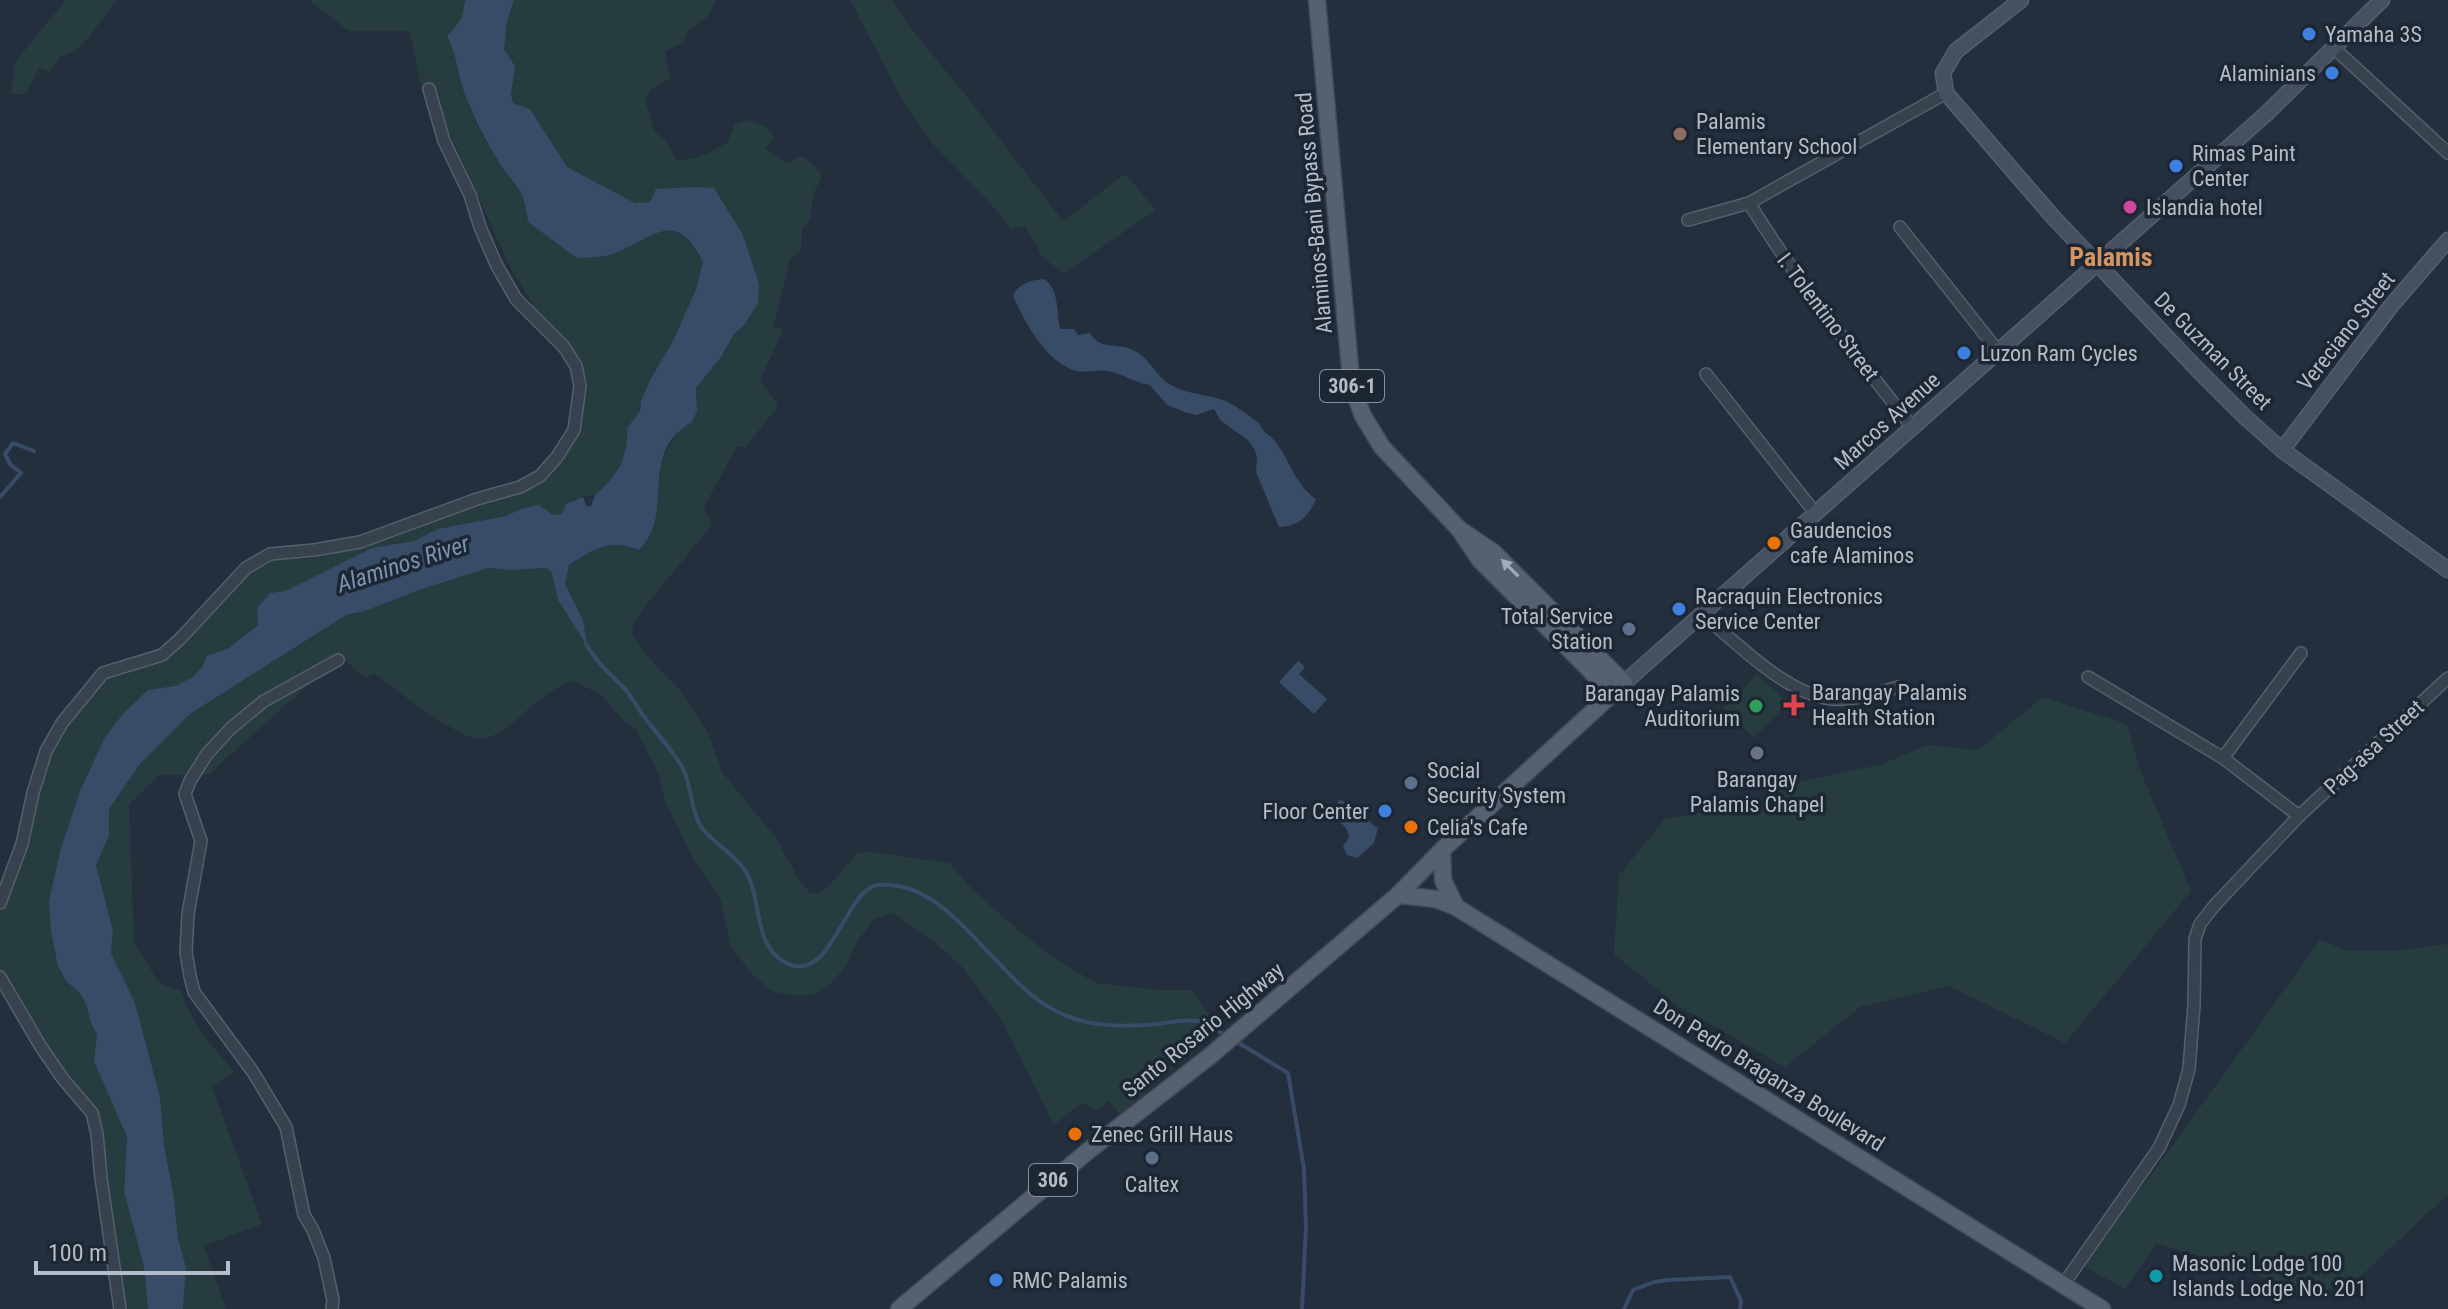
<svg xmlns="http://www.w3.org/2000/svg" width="2448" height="1309" font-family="'Roboto Condensed',sans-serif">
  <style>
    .green { fill: #263c3f }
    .water { fill: #394c67 }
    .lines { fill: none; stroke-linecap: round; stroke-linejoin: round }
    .stream { stroke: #394c67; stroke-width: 4 }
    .street-casing { stroke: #565f6c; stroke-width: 14 }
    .secondary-casing { stroke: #565f6c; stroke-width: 17 }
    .primary-casing { stroke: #414a57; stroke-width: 19 }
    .street { stroke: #38414e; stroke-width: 11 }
    .secondary { stroke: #465061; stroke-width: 14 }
    .primary { stroke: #56606e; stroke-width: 16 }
    .oneway { fill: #a1aab7 }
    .shop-dot { fill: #3f7fe0; stroke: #1d2633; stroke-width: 3 }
    .education-dot { fill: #8d6e63; stroke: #1d2633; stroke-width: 3 }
    .hotel-dot { fill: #d1479c; stroke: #1d2633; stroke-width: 3 }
    .food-dot { fill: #e8710a; stroke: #1d2633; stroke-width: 3 }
    .service-dot { fill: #5c6f8a; stroke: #1d2633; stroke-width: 3 }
    .health-dot { fill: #e0444e; stroke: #1d2633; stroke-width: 3 }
    .leisure-dot { fill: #2e9e5b; stroke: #1d2633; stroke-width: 3 }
    .worship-dot { fill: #6b7280; stroke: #1d2633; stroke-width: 3 }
    .culture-dot { fill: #0f9aa8; stroke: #1d2633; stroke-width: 3 }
    .labels { text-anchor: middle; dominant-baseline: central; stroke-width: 7; stroke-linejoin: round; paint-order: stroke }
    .shield { fill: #1d2633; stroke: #878f9c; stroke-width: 2 }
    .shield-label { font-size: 20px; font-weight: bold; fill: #b4bcc9 }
    .poi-label { font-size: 22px; fill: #b4bcc9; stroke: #1d2633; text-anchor: start }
    .street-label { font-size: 22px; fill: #b4bcc9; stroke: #1d2633 }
    .water-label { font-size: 24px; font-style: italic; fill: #7c92b1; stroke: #1d2633 }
    .quarter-label { font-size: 26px; font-weight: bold; fill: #d59563; stroke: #1d2633 }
  </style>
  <rect width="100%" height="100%" fill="#242f3e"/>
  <g class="green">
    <path d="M 66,0 L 119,0 C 98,16 89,52 61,56 L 50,72 L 39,68 L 26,94 L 11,94 L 15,62 Z"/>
    <path d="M 309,0 L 465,0 L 462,18 L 447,36 C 456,53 458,71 463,89 C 470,114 485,141 499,162 C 516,189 524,187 528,222 L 638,243 C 643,240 650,233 655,231 C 678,224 693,244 703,262 L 696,289 L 673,341 L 650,380 L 641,401 L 640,411 L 627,428 L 627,443 L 621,465 L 606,485 L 595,495 L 582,497 L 566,504 L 562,514 L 553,515 L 521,509 L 506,516 L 438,529 L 414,541 L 372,548 L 285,591 L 270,593 L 257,608 L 258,625 L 229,648 L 207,656 L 202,667 L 193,677 L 175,686 L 148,691 L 105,737 L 80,791 L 61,848 L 67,982 L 79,992 L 86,1004 L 91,1023 L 97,1035 L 95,1061 L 127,1137 L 124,1191 L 144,1267 L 148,1309 L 127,1309 L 109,1217 L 100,1134 L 10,989 L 0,969 L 0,915 L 45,761 L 60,733 L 103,680 L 164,659 L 252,567 L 277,559 L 308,559 L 345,551 L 376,541 L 551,470 L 582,400 L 560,336 L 537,312 L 509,265 L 450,134 L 427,102 L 419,76 L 410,31 L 349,31 Z"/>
    <path d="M 514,0 L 717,0 L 708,16 L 688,30 L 684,41 L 665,52 L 670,79 L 651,89 L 645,100 L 655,132 L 666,141 L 677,160 C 697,160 712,152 728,142 L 734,125 L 749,120 L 768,128 L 775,138 L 765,148 L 786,163 L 803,156 L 820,172 L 821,179 L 814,192 L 810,220 L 802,229 L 801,251 L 790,259 L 773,327 L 784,329 L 760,380 L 778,406 L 745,448 L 737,446 L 704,507 L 712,525 L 646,605 L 633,625 L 632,634 L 650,659 L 681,691 L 708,733 L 722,772 L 776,838 L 798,878 L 810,893 L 819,894 L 828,887 L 857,853 L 871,852 L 949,863 L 973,890 L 1019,931 L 1057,960 L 1096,983 L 1158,990 L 1193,990 L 1218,1031 L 1120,1114 L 1109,1101 L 1097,1110 L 1081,1103 L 1054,1125 L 1000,1018 L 962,967 L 931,939 L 893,913 L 874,919 L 857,942 L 847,965 L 831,983 L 814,995 L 791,995 L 771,991 L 749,971 L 730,944 L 721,899 L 694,860 L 666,803 L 659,775 L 635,728 L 622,719 L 600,694 L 573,681 C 543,690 527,714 503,730 C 495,736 483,740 473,738 C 453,733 392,688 375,673 L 366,678 L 339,656 C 297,697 251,735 208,775 L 160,775 L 129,804 L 134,942 L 159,983 L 181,991 C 190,1023 213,1046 234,1072 L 212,1087 L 262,1224 L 204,1246 L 226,1309 L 183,1309 L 186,1267 L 178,1239 L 174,1197 L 164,1146 L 160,1097 L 135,1003 L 111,953 L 113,931 L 96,865 L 109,836 L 109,809 L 140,764 L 190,714 L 346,615 L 365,611 L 419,590 L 488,568 L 512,570 L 547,568 L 552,573 L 558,600 L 586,644 L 583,620 L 565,584 L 569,565 C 594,550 609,538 638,550 L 658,488 L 660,463 L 679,430 L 697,410 L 696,388 L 721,357 L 734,334 L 743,326 L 759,284 L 750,261 L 650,202 L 635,203 L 567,167 L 530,110 L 513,103 L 511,95 L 515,66 L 504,49 L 507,22 Z"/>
    <polygon points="850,0 892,0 908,25 968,98 1063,221 1125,174 1156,210 1064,273 1043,258 1025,226 1011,229 992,205 933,144 905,105"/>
    <polygon points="1757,674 1788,703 1754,738 1723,709"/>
    <polygon points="2043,697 2127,724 2140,770 2191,891 2065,1043 1949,986 1860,1007 1785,1067 1678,1006 1614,954 1619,875 1665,819 1746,804 1803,781 1883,764 1926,745 1978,750"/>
    <polygon points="2320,940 2349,951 2395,951 2448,944 2448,1194 2361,1276 2310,1298 2253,1273 2157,1243 2125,1289 2079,1264 2152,1174"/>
  </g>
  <g class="water">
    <path d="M 465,0 L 514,0 L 507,22 L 504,49 L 515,66 L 511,95 L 513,103 L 530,109 L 567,167 L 635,203 L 650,202 L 656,189 L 694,187 L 714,188 L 743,235 L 759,284 L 758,304 L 743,326 L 734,334 L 721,357 L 696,388 L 697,411 L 692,422 C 636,454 677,512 639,550 C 609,538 594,549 569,565 L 565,584 L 583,620 L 587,646 L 558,600 L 552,573 L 547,568 L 512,570 L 488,568 L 419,590 L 365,611 L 346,615 L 190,714 L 140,764 L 109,809 L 109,836 L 96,865 L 113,931 L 111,953 L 135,1003 L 160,1097 L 164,1146 L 174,1197 L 178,1239 L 186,1267 L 183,1309 L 148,1309 L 144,1267 L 124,1191 L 127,1137 L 94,1061 L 97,1035 L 91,1023 L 86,1004 L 79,992 L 67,982 L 58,966 L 51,931 L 49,901 L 61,848 L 80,791 L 105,737 L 122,715 L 148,690 L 175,686 L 193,677 L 202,667 L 207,656 L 229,648 L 258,625 L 257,608 L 270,593 L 285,591 L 372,548 L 414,541 L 438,529 L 506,516 L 521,509 L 539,505 L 553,515 L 562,514 L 566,504 L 583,497 L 586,506 L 591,506 L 595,495 L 606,485 L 621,465 L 627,443 L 627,428 L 640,411 L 641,401 L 650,380 L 673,341 L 696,289 L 703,262 C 673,203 651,243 609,255 C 599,258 587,257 577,258 L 528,222 C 524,187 516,189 499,162 C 486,142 474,118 465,95 C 458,75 457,55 447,36 L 462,18 Z"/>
    <path d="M 1044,279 C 1060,290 1056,312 1060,329 L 1074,329 L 1078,335 L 1090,333 C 1100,351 1117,342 1133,350 C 1149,357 1155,375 1169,384 C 1185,394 1206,394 1223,400 C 1236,405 1249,416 1260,424 C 1263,432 1267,433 1273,439 C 1290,458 1293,483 1316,499 C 1309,516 1298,527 1279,527 L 1256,472 L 1257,459 L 1255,450 L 1248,440 L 1221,421 L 1214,409 L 1196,415 L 1185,412 L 1167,405 L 1150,385 C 1136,383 1123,374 1108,371 C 1098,369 1087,373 1077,371 C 1046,363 1025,322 1013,296 C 1018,283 1032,280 1044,279 Z"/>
    <polygon points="1298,661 1305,667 1299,674 1327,699 1314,714 1279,682"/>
    <path d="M 1339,800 C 1356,804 1364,819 1378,828 L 1374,843 L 1357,858 L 1347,855 L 1343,846 L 1349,838 C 1348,830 1346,826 1339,822 C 1336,814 1335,808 1339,800 Z"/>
  </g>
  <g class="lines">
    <g class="stream">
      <polyline points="0,497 21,473 10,464 5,454 13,443 34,451"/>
      <path d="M 586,644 C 596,662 610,674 625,689 C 633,698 638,710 646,719 C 658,735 672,750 682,767 C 692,784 690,808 700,825 C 712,844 735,853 746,872 C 763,901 752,945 786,963 C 830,985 843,897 874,886 C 879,884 892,885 898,886 C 953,894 999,977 1047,1006 C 1081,1027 1118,1028 1157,1024 C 1170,1022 1188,1019 1200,1021 C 1208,1023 1218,1031 1226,1036"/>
      <polyline points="1234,1040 1288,1073 1304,1169 1306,1227 1302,1309"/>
      <polyline points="1624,1309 1633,1290 1654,1282 1668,1280 1730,1277 1741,1301 1740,1309"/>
    </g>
    <defs>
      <g id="street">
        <polyline points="2334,48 2448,153"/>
        <path d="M 1749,203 C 1798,282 1855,354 1912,427"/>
        <polyline points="1688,220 1749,203 1946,93"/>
        <polyline points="1900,227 1998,351"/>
        <polyline points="1706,374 1816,514"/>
        <path d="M 1703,615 C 1737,643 1786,694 1831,699 C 1853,701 1878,693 1898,687"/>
        <polyline points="2088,677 2223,758 2299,816"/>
        <polyline points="2223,758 2301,653"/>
        <polyline points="0,903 22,844 33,793 46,751 62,723 103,673 162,655 180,639 246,568 270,554 314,550 360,542 477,499 520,487 540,476 557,457 574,430 580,386 576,366 564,347 516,299 496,264 480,227 470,195 444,141 429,89"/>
        <polyline points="0,977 41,1047 63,1079 92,1113 97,1134 101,1178 120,1309"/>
        <polyline points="2063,1285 2159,1148 2179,1105 2189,1069 2194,1005 2195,939 2200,924 2214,906 2299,816 2448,678"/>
        <polyline points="332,1309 333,1300 324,1258 313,1230 304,1215 286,1127 253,1072 194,992 190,976 186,952 188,914 201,841 185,794 190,781 207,754 231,728 264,701 338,660"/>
      </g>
      <g id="secondary">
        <polyline points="2021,0 1956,51 1943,73 1946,93 2053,217 2197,369 2245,417 2282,450 2448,570"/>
        <polyline points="2282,450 2391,306 2448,240"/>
        <polyline points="1624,683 2266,114 2382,0"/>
      </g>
      <g id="primary">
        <polyline points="1317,0 1349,357 1352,386 1363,416 1382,447 1459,529 1480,560 1587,667 1611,694"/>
        <polyline points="1442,850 1443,880 1456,907"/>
        <polyline points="1398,895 1436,899 1456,907 2102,1309"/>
        <polyline points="899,1309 1088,1151 1210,1056 1398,895 1442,850 1624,683 1493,552 1459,529"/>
      </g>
    </defs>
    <use href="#street" class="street-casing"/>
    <use href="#secondary" class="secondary-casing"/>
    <use href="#primary" class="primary-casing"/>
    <use href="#street" class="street"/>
    <use href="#secondary" class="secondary"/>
    <use href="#primary" class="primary"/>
  </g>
  <defs><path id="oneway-solid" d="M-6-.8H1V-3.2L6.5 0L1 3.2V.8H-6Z" transform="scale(2)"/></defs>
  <use class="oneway" href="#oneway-solid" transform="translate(1510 568) rotate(-135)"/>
  <g class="shop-dot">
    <circle cx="2309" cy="34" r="8"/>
    <circle cx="2332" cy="73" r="8"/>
    <circle cx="2176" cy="166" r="8"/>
    <circle cx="1964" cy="353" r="8"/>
    <circle cx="1679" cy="609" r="8"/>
    <circle cx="1385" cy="811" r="8"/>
    <circle cx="996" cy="1280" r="8"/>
  </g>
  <circle class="education-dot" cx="1680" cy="134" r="8"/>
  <circle class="hotel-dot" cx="2130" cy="207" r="8"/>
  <g class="food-dot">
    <circle cx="1774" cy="543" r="8"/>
    <circle cx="1411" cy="827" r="8"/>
    <circle cx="1075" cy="1134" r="8"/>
  </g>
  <g class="service-dot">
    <circle cx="1629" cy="629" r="8"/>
    <circle cx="1411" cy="783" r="8"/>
    <circle cx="1152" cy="1158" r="8"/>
  </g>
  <path class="health-dot" d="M1790 693h8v8h8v8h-8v8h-8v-8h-8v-8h8z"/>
  <circle class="leisure-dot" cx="1756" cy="706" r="8"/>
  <circle class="worship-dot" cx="1757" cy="753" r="8"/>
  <circle class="culture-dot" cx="2156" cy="1276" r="8"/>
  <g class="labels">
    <g class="shield">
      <rect x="1320" y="370" width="64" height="32" rx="6"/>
      <rect x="1029" y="1164" width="48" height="32" rx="6"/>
    </g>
    <g class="shield-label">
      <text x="1352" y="386">306-1</text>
      <text x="1053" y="1180">306</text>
    </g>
    <g class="poi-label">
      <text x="2325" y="34">Yamaha 3S</text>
      <text x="2316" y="73" text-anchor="end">Alaminians</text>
      <text x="1696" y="121">Palamis<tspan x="1696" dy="25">Elementary School</tspan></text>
      <text x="2192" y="153">Rimas Paint<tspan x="2192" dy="25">Center</tspan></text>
      <text x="2146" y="207">Islandia hotel</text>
      <text x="1980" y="353">Luzon Ram Cycles</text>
      <text x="1790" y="530">Gaudencios<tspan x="1790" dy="25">cafe Alaminos</tspan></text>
      <text x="1695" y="596">Racraquin Electronics<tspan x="1695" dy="25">Service Center</tspan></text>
      <text x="1613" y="616" text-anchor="end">Total Service<tspan x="1613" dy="25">Station</tspan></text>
      <text x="1812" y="692">Barangay Palamis<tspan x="1812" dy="25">Health Station</tspan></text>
      <text x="1740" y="693" text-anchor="end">Barangay Palamis<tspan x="1740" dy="25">Auditorium</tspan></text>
      <text x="1427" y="770">Social<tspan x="1427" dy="25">Security System</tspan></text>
      <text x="1757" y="779" text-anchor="middle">Barangay<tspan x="1757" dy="25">Palamis Chapel</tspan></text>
      <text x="1369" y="811" text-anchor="end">Floor Center</text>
      <text x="1427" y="827">Celia's Cafe</text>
      <text x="1091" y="1134">Zenec Grill Haus</text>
      <text x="1152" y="1184" text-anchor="middle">Caltex</text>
      <text x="2172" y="1263">Masonic Lodge 100<tspan x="2172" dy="25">Islands Lodge No. 201</tspan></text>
      <text x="1012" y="1280">RMC Palamis</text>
    </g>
    <g class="street-label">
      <text transform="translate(1314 213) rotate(-95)">Alaminos-Bani Bypass Road</text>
      <text transform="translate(1828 317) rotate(53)">I. Tolentino Street</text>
      <text transform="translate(2346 331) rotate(-52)">Vereciano Street</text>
      <text transform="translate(2213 351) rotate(45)">De Guzman Street</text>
      <text transform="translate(1887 421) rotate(-42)">Marcos Avenue</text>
      <text transform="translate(2374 747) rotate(-43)">Pag-asa Street</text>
      <text transform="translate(1203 1030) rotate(-39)">Santo Rosario Highway</text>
      <text transform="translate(1769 1075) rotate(32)">Don Pedro Braganza Boulevard</text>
    </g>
    <g class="water-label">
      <text transform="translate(403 564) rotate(-18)">Alaminos River</text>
    </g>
    <g class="quarter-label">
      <text x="2111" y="257">Palamis</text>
    </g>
  </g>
  <path d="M36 1261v12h192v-12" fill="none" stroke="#b4bcc9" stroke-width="4"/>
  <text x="48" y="1261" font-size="24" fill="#b4bcc9" stroke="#1d2633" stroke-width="6" paint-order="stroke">100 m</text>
</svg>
